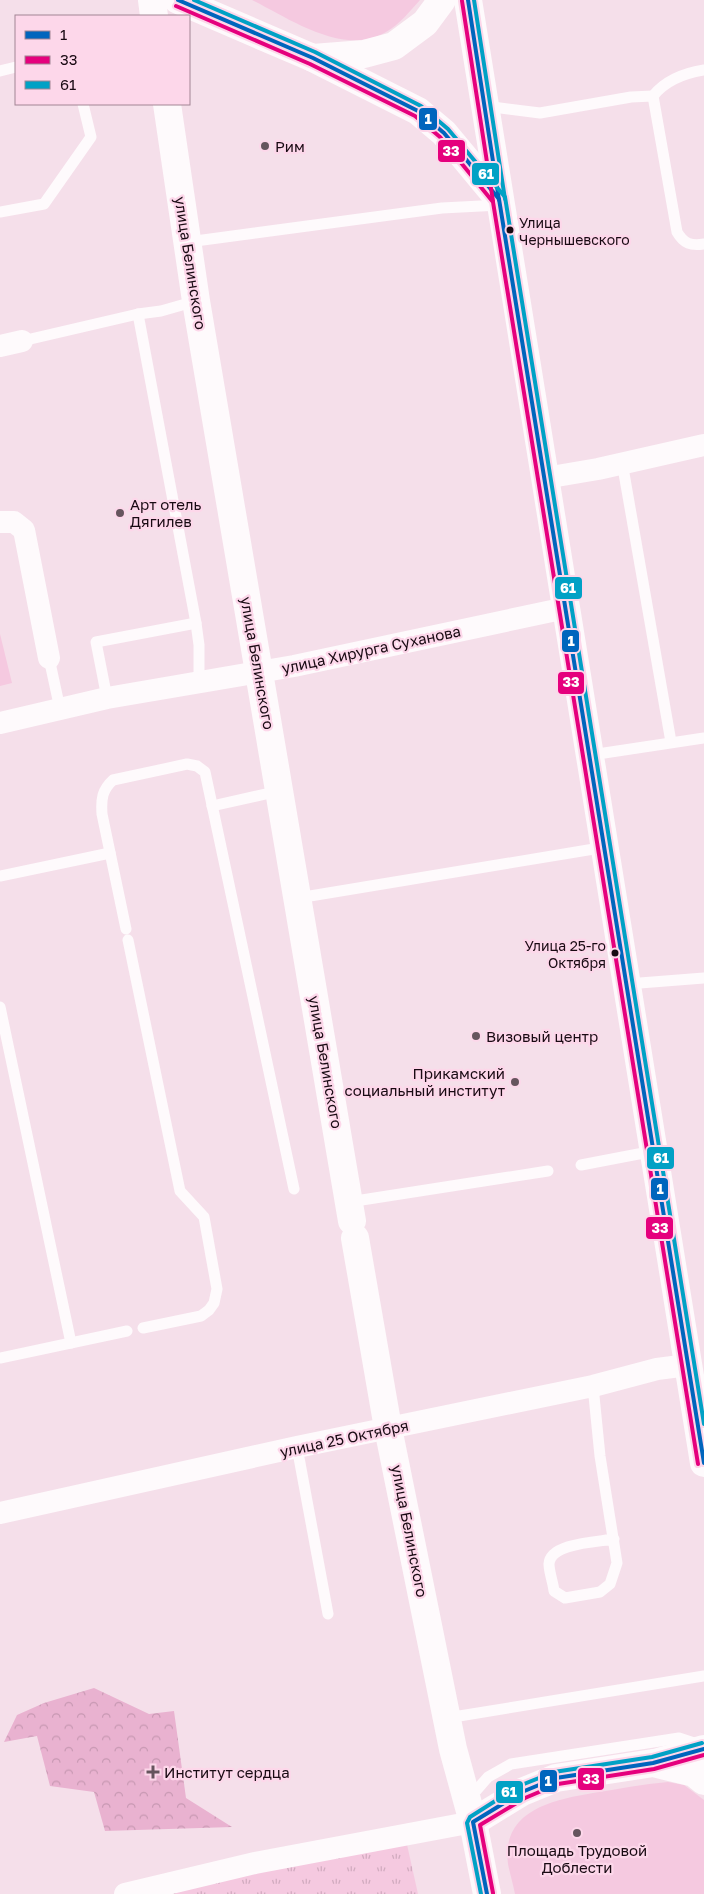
<svg xmlns="http://www.w3.org/2000/svg" width="704" height="1894" font-family="'Golos Text',sans-serif">
  <style>
    .green { fill: #f5c9e0 }
    .forest { fill: url(#forest-crowns) }
    .park { fill: url(#park-tufts) }
    .lines { fill: none; stroke-linecap: round; stroke-linejoin: round }
    .lane { stroke: #fefafc; stroke-width: 11 }
    .street { stroke: #fefafc; stroke-width: 22 }
    .primary { stroke: #fefafc; stroke-width: 28 }
    .bus-1-casing { stroke: #fdd7ea; stroke-width: 8 }
    .bus-2-casing { stroke: #fdd7ea; stroke-width: 8 }
    .bus-3-casing { stroke: #fdd7ea; stroke-width: 8 }
    .bus-1 { stroke: #0065bd; stroke-width: 4 }
    .bus-2 { stroke: #e5007d; stroke-width: 4 }
    .bus-3 { stroke: #01a1c5; stroke-width: 4 }
    .poi-dot { fill: #66555e; stroke: #fdd7ea; stroke-width: 2 }
    .bus-dot { fill: #190a13; stroke: #fdd7ea; stroke-width: 2 }
    .labels { text-anchor: middle; dominant-baseline: central; stroke-width: 4.5; stroke-linejoin: round; paint-order: stroke }
    .bus-label { font-size: 14px; fill: #190a13; stroke: #fdd7ea; text-anchor: start }
    .poi-label { font-size: 15px; fill: #190a13; stroke: #fdd7ea; text-anchor: start }
    .street-label { font-size: 15px; fill: #190a13; stroke: #fdd7ea }
    .line-badge { stroke: #fdd7ea; stroke-width: 2 }
    .badge-label { font-size: 14px; text-anchor: middle; font-weight: bold; fill: #fff }
  </style>
  <defs>
    <pattern id="forest-crowns" width="20" height="18" patternUnits="userSpaceOnUse" patternTransform="scale(1.25)"><rect width="20" height="18" fill="#e9b2d0"/><path d="M2 6a3 3 0 1 1 6 0M12 15a3 3 0 1 1 6 0" fill="none" stroke="#c798b2"/></pattern>
    <pattern id="park-tufts" width="24" height="20" patternUnits="userSpaceOnUse" patternTransform="scale(1.25)"><rect width="24" height="20" fill="#f5c9e0"/><path d="M3 7l-1-3M5 7V3M7 7l1-3M15 17l-1-3M17 17v-4M19 17l1-3" fill="none" stroke="#d1abbf"/></pattern>
  </defs>
  <rect width="100%" height="100%" fill="#f5dfea"/>
  <g class="green">
    <path d="M 252,0 L 420,0 C 410,11 400,24 386,32 C 344,57 290,19 252,0 Z"/>
    <polygon points="0,634 12,683 0,686"/>
    <path d="M 668,1782 L 684,1785 L 704,1800 L 704,1894 L 515,1894 C 513,1884 510,1874 508,1864 C 501,1810 553,1800 593,1793 C 618,1789 643,1784 668,1782 Z"/>
  </g>
  <polygon class="forest" points="94,1688 149,1714 174,1711 186,1798 232,1827 105,1831 94,1792 50,1786 37,1736 4,1742 17,1715 44,1703"/>
  <polygon class="park" points="406,1840 418,1894 153,1894"/>
  <g class="lines">
    <g class="lane">
      <polyline points="0,71 16,67"/>
      <path d="M 653,96 C 665,81 685,73 704,70"/>
      <path d="M 485,106 L 540,113 L 631,97 L 653,96 L 677,232 C 684,244 691,246 704,244"/>
      <polyline points="0,212 44,204 91,137 83,104"/>
      <polyline points="188,242 442,208 500,205"/>
      <polyline points="138,314 196,623 199,645 199,682"/>
      <polyline points="22,341 138,314 161,311 196,301"/>
      <polyline points="622,462 671,742"/>
      <polyline points="49,658 60,709"/>
      <polyline points="107,698 96,642 196,623"/>
      <polyline points="591,755 704,738"/>
      <polyline points="212,806 279,791"/>
      <polyline points="0,876 110,853"/>
      <polyline points="298,898 606,847"/>
      <path d="M 126,929 L 102,814 C 101,799 102,790 113,780 L 187,764 L 197,766 L 205,772 L 294,1189"/>
      <polyline points="128,940 180,1191 204,1217 217,1289 214,1303 209,1310 201,1316 143,1328"/>
      <polyline points="627,984 704,978"/>
      <polyline points="0,1007 71,1343"/>
      <polyline points="581,1165 654,1151"/>
      <polyline points="349,1202 548,1171"/>
      <polyline points="0,1358 127,1331"/>
      <path d="M 593,1386 L 600,1456 L 617,1563 L 610,1584 L 600,1592 L 565,1598 L 554,1591 C 553,1582 549,1572 549,1564 C 550,1543 598,1542 614,1539"/>
      <polyline points="297,1447 328,1614"/>
      <polyline points="447,1718 704,1676"/>
      <polyline points="468,1800 488,1777 511,1764 679,1738 700,1745"/>
    </g>
    <g class="street">
      <polyline points="0,346 22,341"/>
      <polyline points="545,478 598,469 704,445"/>
      <polyline points="0,522 14,522 24,530 49,658"/>
      <polyline points="0,723 107,698 294,666 566,608"/>
      <polyline points="0,1513 297,1447 593,1386 657,1369 688,1365"/>
      <polyline points="125,1894 255,1863 473,1822"/>
    </g>
    <g class="primary">
      <polyline points="152,0 154,16"/>
      <polyline points="178,0 313,58 364,54 394,46 425,23 442,0"/>
      <polyline points="468,0 704,1463"/>
      <polyline points="313,58 418,111 444,133 498,198"/>
      <polyline points="167,104 196,301 352,1221"/>
      <polyline points="355,1238 388,1428 453,1749 473,1822 487,1894"/>
      <polyline points="655,1763 704,1749"/>
      <polyline points="473,1822 522,1792 556,1778 653,1763 694,1773 704,1781"/>
    </g>
    <defs>
      <g id="bus-1">
        <polyline points="178,0 313,58 418,111 444,133 499,199 704,1463"/>
        <polyline points="468,0 499,200"/>
        <polyline points="487,1894 473,1822 522,1792 556,1778 653,1763 704,1749"/>
      </g>
      <g id="bus-2">
        <polyline points="462,1 493,201"/>
        <polyline points="176,6 310,64 415,116 440,137 493,202 698,1464"/>
        <polyline points="493,1893 480,1825 525,1798 558,1784 654,1769 704,1755"/>
      </g>
      <g id="bus-3">
        <polyline points="194,0 315,52 421,106 448,129 505,197 704,1424"/>
        <polyline points="474,0 505,199"/>
        <polyline points="481,1894 467,1823 470,1817 519,1786 554,1772 652,1757 702,1743"/>
      </g>
    </defs>
    <use href="#bus-1" class="bus-1-casing"/>
    <use href="#bus-2" class="bus-2-casing"/>
    <use href="#bus-3" class="bus-3-casing"/>
    <use href="#bus-1" class="bus-1"/>
    <use href="#bus-2" class="bus-2"/>
    <use href="#bus-3" class="bus-3"/>
  </g>
  <g class="poi-dot">
    <circle cx="265" cy="146" r="5"/>
    <circle cx="120" cy="513" r="5"/>
    <circle cx="476" cy="1036" r="5"/>
    <circle cx="515" cy="1082" r="5"/>
    <path d="M150.5 1764.5h5v5h5v5h-5v5h-5v-5h-5v-5h5z"/>
    <circle cx="577" cy="1833" r="5"/>
  </g>
  <g class="bus-dot">
    <circle cx="510" cy="230" r="4.5"/>
    <circle cx="615" cy="953" r="4.5"/>
  </g>
  <g class="labels">
    <g class="bus-label">
      <text x="519" y="222">Улица<tspan x="519" dy="17">Чернышевского</tspan></text>
      <text x="606" y="945" text-anchor="end">Улица 25-го<tspan x="606" dy="17">Октября</tspan></text>
    </g>
    <g class="poi-label">
      <text x="275" y="146">Рим</text>
      <text x="130" y="504">Арт отель<tspan x="130" dy="17">Дягилев</tspan></text>
      <text x="486" y="1036">Визовый центр</text>
      <text x="505" y="1073" text-anchor="end">Прикамский<tspan x="505" dy="17">социальный институт</tspan></text>
      <text x="164" y="1772">Институт сердца</text>
      <text x="577" y="1850" text-anchor="middle">Площадь Трудовой<tspan x="577" dy="17">Доблести</tspan></text>
    </g>
    <g class="street-label">
      <text transform="translate(191 263) rotate(81)">улица Белинского</text>
      <text transform="translate(371 649) rotate(-12)">улица Хирурга Суханова</text>
      <text transform="translate(258 663) rotate(80)">улица Белинского</text>
      <text transform="translate(326 1062) rotate(80)">улица Белинского</text>
      <text transform="translate(344 1438) rotate(-12)">улица 25 Октября</text>
      <text transform="translate(410 1531) rotate(79)">улица Белинского</text>
    </g>
  </g>
  <g class="line-badge">
    <rect x="418" y="107" width="20" height="24" rx="5" fill="#0065bd"/>
    <rect x="437" y="139" width="29" height="24" rx="5" fill="#e5007d"/>
    <rect x="471" y="162" width="29" height="24" rx="5" fill="#01a1c5"/>
    <rect x="554" y="576" width="29" height="24" rx="5" fill="#01a1c5"/>
    <rect x="561" y="629" width="19" height="24" rx="5" fill="#0065bd"/>
    <rect x="557" y="671" width="28" height="24" rx="5" fill="#e5007d"/>
    <rect x="646" y="1146" width="29" height="24" rx="5" fill="#01a1c5"/>
    <rect x="650" y="1177" width="19" height="24" rx="5" fill="#0065bd"/>
    <rect x="645" y="1216" width="29" height="24" rx="5" fill="#e5007d"/>
    <rect x="577" y="1767" width="28" height="24" rx="5" fill="#e5007d"/>
    <rect x="539" y="1769" width="19" height="24" rx="5" fill="#0065bd"/>
    <rect x="495" y="1780" width="29" height="24" rx="5" fill="#01a1c5"/>
  </g>
  <g class="badge-label">
    <text x="428" y="124">1</text>
    <text x="451" y="156">33</text>
    <text x="486" y="179">61</text>
    <text x="568" y="593">61</text>
    <text x="571" y="646">1</text>
    <text x="571" y="687">33</text>
    <text x="661" y="1163">61</text>
    <text x="660" y="1194">1</text>
    <text x="660" y="1233">33</text>
    <text x="591" y="1784">33</text>
    <text x="548" y="1786">1</text>
    <text x="509" y="1797">61</text>
  </g>
  <rect x="15" y="15" width="175" height="90" fill="#fdd7ea" stroke="#a28594"/>
  <rect x="25" y="31" width="25" height="8" fill="#0065bd" stroke="#a28594"/>
  <text x="60" y="40" font-size="15" fill="#190a13">1</text>
  <rect x="25" y="56" width="25" height="8" fill="#e5007d" stroke="#a28594"/>
  <text x="60" y="65" font-size="15" fill="#190a13">33</text>
  <rect x="25" y="81" width="25" height="8" fill="#01a1c5" stroke="#a28594"/>
  <text x="60" y="90" font-size="15" fill="#190a13">61</text>
</svg>
